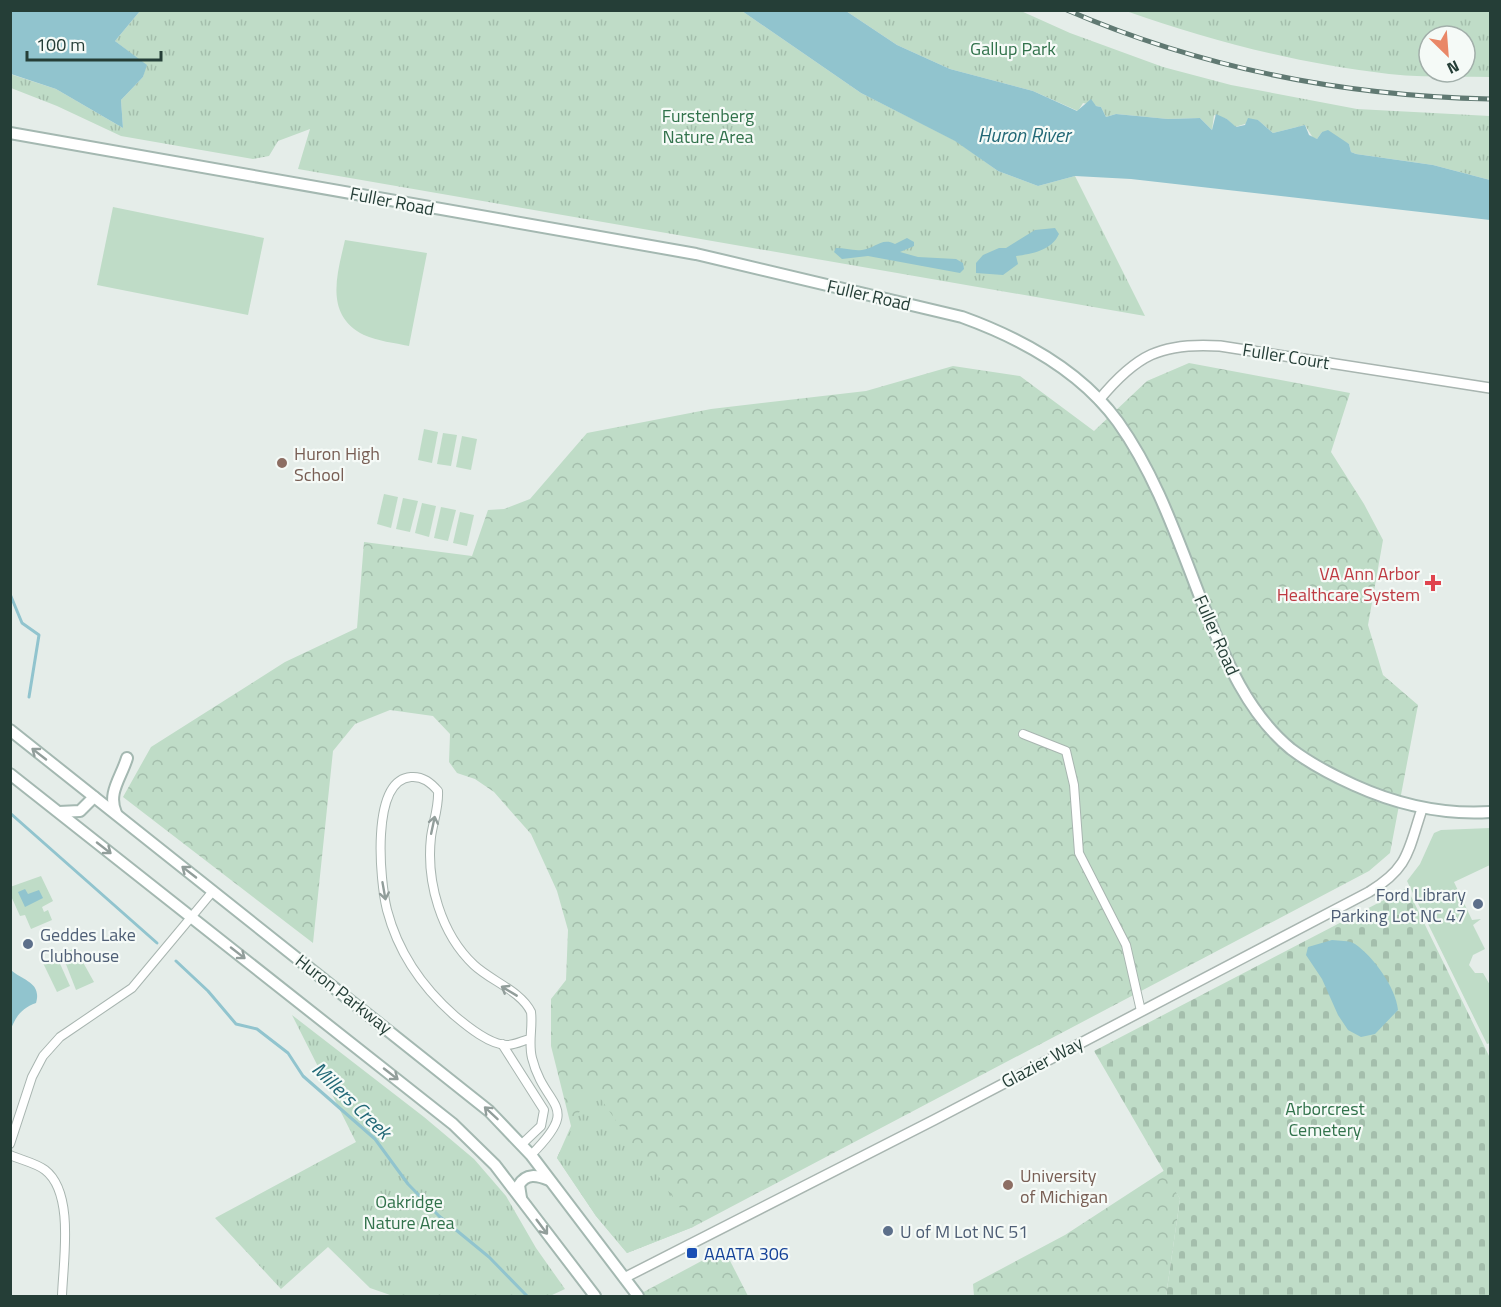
<svg xmlns="http://www.w3.org/2000/svg" width="1501" height="1307" font-family="'Titillium Web',sans-serif">
  <style>
    .grass { fill: #bfdcc7 }
    .forest { fill: url(#forest-crowns) }
    .cemetery { fill: url(#cemetery-stones) }
    .park { fill: url(#park-tufts); fill-rule: evenodd }
    .water { fill: #91c4ce }
    .lines { fill: none; stroke-linecap: round; stroke-linejoin: round }
    .stream { stroke: #91c4ce; stroke-width: 3 }
    .minor-casing { stroke: #a8b5b0; stroke-width: 10 }
    .tertiary-casing { stroke: #a8b5b0; stroke-width: 12 }
    .secondary-casing { stroke: #a4b8b1; stroke-width: 14 }
    .minor { stroke: #fff; stroke-width: 8 }
    .tertiary { stroke: #fff; stroke-width: 9 }
    .secondary { stroke: #fff; stroke-width: 10 }
    .rail-casing { stroke: #607972; stroke-width: 5 }
    .rail { stroke: #f5faf7; stroke-width: 3; stroke-dasharray: 9; stroke-linecap: butt }
    .oneway { stroke: #929e9b }
    .education-dot { fill: #8d6e63; stroke: #f5faf7; stroke-width: 2 }
    .health-dot { fill: #e0444e; stroke: #f5faf7; stroke-width: 2 }
    .service-dot { fill: #5c6f8a; stroke: #f5faf7; stroke-width: 2 }
    .transit-dot { fill: #1a4fb4; stroke: #f5faf7; stroke-width: 2 }
    .labels { text-anchor: middle; dominant-baseline: central; stroke-width: 4.5; stroke-linejoin: round; paint-order: stroke }
    .park-label { font-size: 18px; fill: #31724b; stroke: #f5faf7 }
    .street-label { font-size: 18px; fill: #253e37; stroke: #f5faf7 }
    .education-label { font-size: 18px; fill: #785e54; stroke: #f5faf7; text-anchor: start }
    .health-label { font-size: 18px; fill: #be3a42; stroke: #f5faf7; text-anchor: end }
    .service-label { font-size: 18px; fill: #4e5e75; stroke: #f5faf7; text-anchor: start }
    .transit-label { font-size: 18px; fill: #164399; stroke: #f5faf7; text-anchor: start }
    .water-label { font-size: 20px; font-style: italic; fill: #226876; stroke: #f5faf7 }
  </style>
  <defs>
    <pattern id="forest-crowns" width="20" height="18" patternUnits="userSpaceOnUse" patternTransform="scale(1.5)"><rect width="20" height="18" fill="#bfdcc7"/><path d="M2 6a3 3 0 1 1 6 0M12 15a3 3 0 1 1 6 0" fill="none" stroke="#a4beac"/></pattern>
    <pattern id="cemetery-stones" width="16" height="16" patternUnits="userSpaceOnUse" patternTransform="scale(1.5)"><rect width="16" height="16" fill="#bfdcc7"/><path d="M2 7V4a2 2 0 0 1 4 0v3zM10 15v-3a2 2 0 0 1 4 0v3z" fill="#a4beac"/></pattern>
    <pattern id="park-tufts" width="24" height="20" patternUnits="userSpaceOnUse" patternTransform="scale(1.5)"><rect width="24" height="20" fill="#bfdcc7"/><path d="M3 7l-1-3M5 7V3M7 7l1-3M15 17l-1-3M17 17v-4M19 17l1-3" fill="none" stroke="#a4beac"/></pattern>
  </defs>
  <rect width="100%" height="100%" fill="#e5ede9"/>
  <g class="grass">
    <polygon points="113,207 264,238 248,315 97,285"/>
    <path d="M 345,240 L 427,253 L 409,346 C 395,343 377,341 364,335 C 324,315 337,275 345,240 Z"/>
    <polygon points="424,429 438,432 432,463 418,460"/>
    <polygon points="443,433 457,435 451,466 437,464"/>
    <polygon points="462,436 477,439 471,470 456,467"/>
    <polygon points="384,494 398,497 391,528 377,524"/>
    <polygon points="403,498 418,501 410,532 396,529"/>
    <polygon points="422,503 436,506 429,537 415,533"/>
    <polygon points="441,507 456,510 448,541 434,538"/>
    <polygon points="460,512 474,515 467,546 453,543"/>
    <polygon points="1490,828 1490,865 1454,882 1472,920 1481,919 1473,925 1485,949 1473,955 1469,965 1475,973 1483,973 1490,985 1490,1043 1487,1044 1407,881 1420,864 1434,833 1441,830"/>
    <polygon points="41,876 53,901 42,907 44,912 48,910 52,920 31,929 25,915 20,916 11,896 10,887"/>
    <polygon points="75,948 94,982 76,990 62,954"/>
    <polygon points="57,957 70,986 57,992 43,963"/>
  </g>
  <g class="forest">
    <polygon points="1189,363 1350,393 1331,452 1364,504 1383,540 1368,625 1383,675 1418,705 1390,853 1369,871 693,1227 627,1253 596,1216 557,1158 571,1126 551,1046 551,999 566,980 568,930 557,891 531,834 494,792 475,779 457,773 449,762 450,734 433,716 390,710 355,724 333,751 313,943 123,797 151,747 285,662 357,628 364,542 472,556 488,510 504,509 530,499 587,433 711,409 866,391 953,366 1020,376 1094,431 1147,381"/>
    <polygon points="1165,1170 1180,1199 1166,1296 974,1296 973,1284 1065,1235"/>
    <polygon points="724,1249 748,1296 636,1296"/>
  </g>
  <polygon class="cemetery" points="1407,888 1490,1058 1490,1296 1166,1296 1180,1199 1094,1051"/>
  <g class="park">
    <polygon points="140,11 742,11 861,93 956,141 998,171 1038,186 1075,176 1145,316 298,169 310,129 278,141 269,156 253,159 121,136 57,106 11,88 10,74 56,89 123,128 121,100 143,77 146,65 115,41"/>
    <polygon points="846,11 1021,11 1070,33 1163,67 1231,85 1357,109 1490,116 1490,180 1433,165 1356,154 1351,152 1349,144 1322,132 1317,139 1313,138 1305,125 1273,133 1258,120 1235,127 1227,119 1214,115 1212,130 1200,118 1168,119 1116,114 1106,117 1101,107 1083,103 1078,111 1033,91 950,69 897,45"/>
    <path d="M 1126,11 L 1490,11 L 1490,77 C 1457,76 1422,78 1389,74 C 1299,64 1212,41 1126,11 ZM 1429,36 L 1465,36 L 1465,72 L 1429,72 Z"/>
    <polygon points="292,1015 424,1117 474,1159 506,1196 536,1248 565,1289 550,1296 393,1296 370,1288 328,1247 281,1289 215,1218 356,1142"/>
    <polygon points="592,1086 641,1157 644,1155 693,1227 627,1253 596,1216 557,1158"/>
  </g>
  <g class="water">
    <polygon points="11,10 140,11 115,41 147,65 143,77 121,100 123,128 56,89 11,74"/>
    <polygon points="742,11 846,11 897,45 950,69 1033,91 1077,111 1091,99 1096,106 1101,107 1106,117 1116,114 1168,119 1200,118 1212,130 1216,114 1227,119 1236,127 1245,125 1248,118 1258,120 1273,133 1305,125 1309,135 1317,139 1322,132 1328,130 1349,144 1351,152 1356,154 1433,165 1490,180 1490,220 1131,179 1075,176 1038,186 998,171 955,141 861,93"/>
    <path d="M 1055,228 L 1059,234 C 1052,250 1032,254 1016,256 L 1018,264 L 1003,275 L 976,273 L 976,263 L 983,255 L 999,248 L 1006,248 L 1035,230 Z"/>
    <path d="M 907,238 L 914,242 L 914,246 L 900,252 L 918,257 L 956,259 L 963,263 L 964,269 L 960,273 L 868,256 L 842,259 L 834,252 L 836,248 C 845,248 853,251 862,250 C 875,249 881,237 895,244 Z"/>
    <polygon points="25,889 28,894 39,890 43,898 25,907 18,892"/>
    <path d="M 1332,940 C 1339,941 1349,940 1355,944 C 1373,956 1396,988 1398,1010 L 1375,1034 L 1361,1037 L 1348,1030 L 1338,1015 L 1322,979 L 1306,955 L 1308,947 Z"/>
    <path d="M 11,970 C 23,981 42,982 36,1003 C 22,1008 16,1016 11,1029 Z"/>
  </g>
  <g class="lines">
    <g class="stream">
      <polyline points="10,594 22,623 39,635 29,697"/>
      <polyline points="10,813 157,943"/>
      <polyline points="176,961 208,991 236,1024 257,1029 288,1053 303,1076 375,1139 408,1184 439,1216 489,1257 527,1296"/>
    </g>
    <defs>
      <g id="minor">
        <polyline points="1023,734 1066,751 1074,785 1079,853 1126,945 1141,1011"/>
        <path d="M 529,1039 C 522,1041 515,1045 507,1045 C 490,1045 468,1027 455,1016 C 423,988 398,952 387,910 C 380,882 370,780 411,777 C 423,776 431,783 438,791 C 439,807 433,822 431,837 C 426,882 441,934 474,965 C 491,981 521,991 531,1012 C 533,1028 528,1042 532,1058 C 545,1110 583,1103 531,1155"/>
        <polyline points="502,1044 544,1110 541,1126 522,1144"/>
        <polyline points="10,1144 32,1077 43,1056 60,1037 132,988 213,891"/>
        <path d="M 10,1155 C 21,1160 36,1163 45,1170 C 75,1193 63,1262 62,1296"/>
      </g>
      <g id="tertiary">
        <path d="M 1099,400 C 1136,355 1161,342 1220,346 L 1490,388"/>
        <path d="M 624,1278 L 934,1120 L 1369,892 C 1409,868 1408,851 1422,809"/>
      </g>
      <g id="secondary">
        <path d="M 10,133 L 696,254 L 962,317 C 1020,338 1081,371 1118,422 C 1158,478 1179,544 1204,607 C 1225,658 1247,713 1291,749 C 1311,764 1332,775 1354,785 C 1398,805 1442,815 1490,812"/>
        <polyline points="10,730 489,1111 531,1155 638,1296"/>
        <polyline points="10,774 453,1124 495,1165 595,1296"/>
        <polyline points="59,812 80,811 94,797"/>
        <path d="M 116,813 C 107,793 121,778 127,758"/>
        <path d="M 521,1198 L 519,1185 C 526,1173 537,1175 549,1180"/>
      </g>
    </defs>
    <use href="#minor" class="minor-casing"/>
    <use href="#tertiary" class="tertiary-casing"/>
    <use href="#secondary" class="secondary-casing"/>
    <use href="#minor" class="minor"/>
    <use href="#tertiary" class="tertiary"/>
    <use href="#secondary" class="secondary"/>
    <defs>
      <path id="rail" d="M 1067,10 C 1201,68 1345,96 1490,99"/>
    </defs>
    <use href="#rail" class="rail-casing"/>
    <use href="#rail" class="rail"/>
  </g>
  <defs><path id="oneway-shaft" d="M-6 0H5M1.5-3L5.5 0L1.5 3" fill="none" stroke-width="1.6" stroke-linecap="round" stroke-linejoin="round" transform="scale(1.5)"/></defs>
  <g class="oneway">
    <use href="#oneway-shaft" transform="translate(39 754) rotate(-142)"/>
    <use href="#oneway-shaft" transform="translate(433 825) rotate(-78)"/>
    <use href="#oneway-shaft" transform="translate(104 848) rotate(38)"/>
    <use href="#oneway-shaft" transform="translate(189 872) rotate(-142)"/>
    <use href="#oneway-shaft" transform="translate(384 891) rotate(80)"/>
    <use href="#oneway-shaft" transform="translate(238 953) rotate(38)"/>
    <use href="#oneway-shaft" transform="translate(509 991) rotate(-149)"/>
    <use href="#oneway-shaft" transform="translate(391 1074) rotate(38)"/>
    <use href="#oneway-shaft" transform="translate(491 1113) rotate(-137)"/>
    <use href="#oneway-shaft" transform="translate(542 1227) rotate(53)"/>
  </g>
  <g class="education-dot">
    <circle cx="282" cy="463" r="6"/>
    <circle cx="1008" cy="1185" r="6"/>
  </g>
  <path class="health-dot" d="M1430 574h6v6h6v6h-6v6h-6v-6h-6v-6h6z"/>
  <g class="service-dot">
    <circle cx="1478" cy="904" r="6"/>
    <circle cx="28" cy="944" r="6"/>
    <circle cx="888" cy="1231" r="6"/>
  </g>
  <rect class="transit-dot" x="686" y="1247" width="12" height="12" rx="3"/>
  <g class="labels">
    <g class="park-label">
      <text x="1013" y="48">Gallup Park</text>
      <text x="708" y="115">Furstenberg<tspan x="708" dy="21">Nature Area</tspan></text>
      <text x="1325" y="1108">Arborcrest<tspan x="1325" dy="21">Cemetery</tspan></text>
      <text x="409" y="1201">Oakridge<tspan x="409" dy="21">Nature Area</tspan></text>
    </g>
    <g class="street-label">
      <text transform="translate(392 201) rotate(11)">Fuller Road</text>
      <text transform="translate(869 295) rotate(13)">Fuller Road</text>
      <text transform="translate(1286 356) rotate(9)">Fuller Court</text>
      <text transform="translate(1217 635) rotate(66)">Fuller Road</text>
      <text transform="translate(344 994) rotate(38)">Huron Parkway</text>
      <text transform="translate(1042 1062) rotate(-28)">Glazier Way</text>
    </g>
    <g class="education-label">
      <text x="294" y="453">Huron High<tspan x="294" dy="21">School</tspan></text>
      <text x="1020" y="1175">University<tspan x="1020" dy="21">of Michigan</tspan></text>
    </g>
    <g class="health-label">
      <text x="1420" y="573">VA Ann Arbor<tspan x="1420" dy="21">Healthcare System</tspan></text>
    </g>
    <g class="service-label">
      <text x="1466" y="894" text-anchor="end">Ford Library<tspan x="1466" dy="21">Parking Lot NC 47</tspan></text>
      <text x="40" y="934">Geddes Lake<tspan x="40" dy="21">Clubhouse</tspan></text>
      <text x="900" y="1231">U of M Lot NC 51</text>
    </g>
    <g class="transit-label">
      <text x="704" y="1253">AAATA 306</text>
    </g>
    <g class="water-label">
      <text x="1024" y="134">Huron River</text>
      <text transform="translate(352 1100) rotate(44)">Millers Creek</text>
    </g>
  </g>
  <rect width="1501" height="1307" fill="none" stroke="#253e37" stroke-width="24"/>
  <g transform="translate(1447 54) rotate(155)"><circle r="28" fill="#f5faf7" stroke="#a2afaa" stroke-width="1.5"/>
  <path d="M0-4.5L10 22L0 15L-10 22Z" fill="#e98767"/>
  <text y="-9" font-size="16" font-weight="bold" text-anchor="middle" fill="#253e37">N</text>
  </g>
  <path d="M27 51v9h134v-9" fill="none" stroke="#253e37" stroke-width="3"/>
  <text x="36" y="51" font-size="18" fill="#253e37" stroke="#f5faf7" stroke-width="4.5" paint-order="stroke">100 m</text>
</svg>
